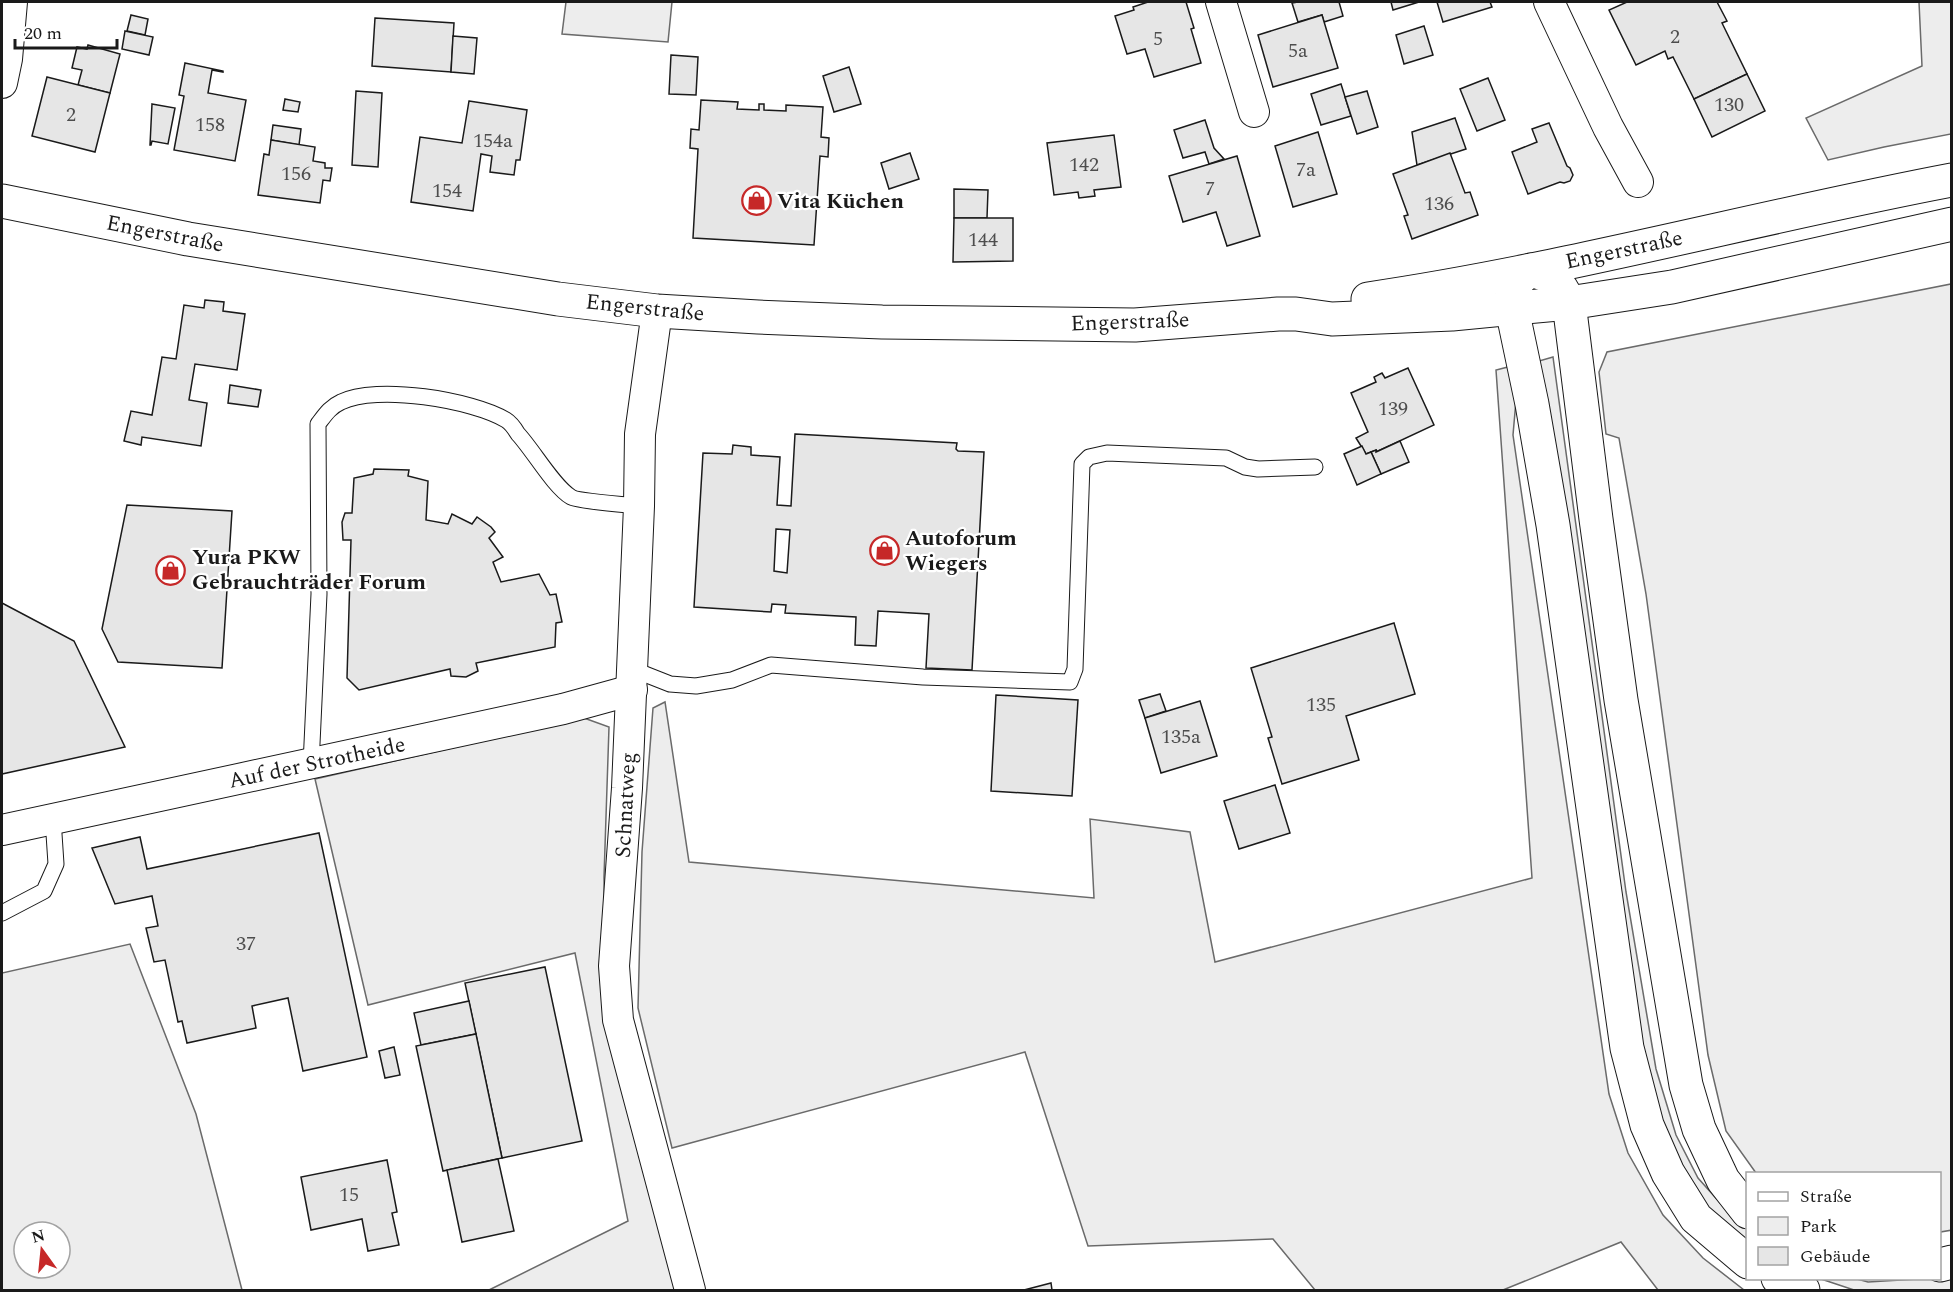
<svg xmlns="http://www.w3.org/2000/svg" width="1953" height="1292" font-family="Spectral,serif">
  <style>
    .green { fill: #ededed; stroke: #6a6a6a; stroke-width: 1.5; fill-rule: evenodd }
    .building { fill: #e6e6e6; stroke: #1a1a1a; stroke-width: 1.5; fill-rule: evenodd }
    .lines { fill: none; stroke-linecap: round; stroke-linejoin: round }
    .service-casing { stroke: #1a1a1a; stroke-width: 17 }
    .minor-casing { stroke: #1a1a1a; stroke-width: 32 }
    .secondary-casing { stroke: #1a1a1a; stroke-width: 35 }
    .trunk-casing { stroke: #1a1a1a; stroke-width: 35 }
    .service { stroke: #fff; stroke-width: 15 }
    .minor { stroke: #fff; stroke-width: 30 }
    .secondary { stroke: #fff; stroke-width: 33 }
    .trunk { stroke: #fff; stroke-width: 33 }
    .labels { text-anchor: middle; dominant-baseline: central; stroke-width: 4.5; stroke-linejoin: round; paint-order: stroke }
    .number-label { font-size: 20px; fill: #4d4d4d }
    .poi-label { font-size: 22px; font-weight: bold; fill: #1a1a1a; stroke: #fff; text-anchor: start }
    .street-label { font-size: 22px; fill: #1a1a1a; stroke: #fff }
  </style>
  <rect width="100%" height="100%" fill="#fff"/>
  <g class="green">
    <polygon points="566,2 672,2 668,42 562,34"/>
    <polygon points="1919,2 1951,2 1951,134 1884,147 1828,160 1806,118 1922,66"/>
    <polygon points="1951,284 1952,1230 1940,1232 1940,1174 1756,1173 1726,1131 1708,1055 1646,594 1619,438 1606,434 1599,372 1607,352"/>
    <path d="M 1553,357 L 1626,892 L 1656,1069 L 1676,1135 L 1698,1178 L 1730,1214 L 1747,1228 L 1747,1242 C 1740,1237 1731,1232 1725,1226 C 1683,1186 1665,1132 1647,1079 L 1539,361 Z"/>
    <polygon points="1508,367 1517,389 1513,435 1609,1094 1628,1153 1663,1215 1703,1258 1744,1290 1658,1290 1621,1242 1503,1290 1315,1290 1273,1239 1088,1246 1025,1052 672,1148 638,1008 642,852 653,708 665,702 689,862 1094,898 1090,819 1190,832 1215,962 1532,878 1496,370"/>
    <polygon points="584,718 609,727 604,877 606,1016 677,1290 489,1290 628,1221 575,953 368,1005 315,779"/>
    <path d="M 130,944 L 196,1114 L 242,1290 L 2,1290 L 2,973 ZM 24,1232 L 60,1232 L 60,1268 L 24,1268 Z"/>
    <polygon points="1951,1277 1951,1290 1854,1290 1821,1279 1857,1279 1868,1282"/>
  </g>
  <g class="building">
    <polygon points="1148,2 1186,2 1194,28 1191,29 1201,63 1154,77 1145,49 1127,54 1115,16 1134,10 1133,7"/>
    <polygon points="1298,2 1339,2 1343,16 1324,22 1322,15 1298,22 1292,3"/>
    <polygon points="1391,2 1419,2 1393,10"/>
    <polygon points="1437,2 1490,2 1492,7 1443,22"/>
    <polygon points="1627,2 1717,2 1727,21 1722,23 1747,74 1694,99 1673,57 1668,59 1665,51 1636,65 1609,10"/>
    <polygon points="131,15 148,19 145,35 127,31"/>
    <polygon points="1322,15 1338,68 1273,87 1258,35"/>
    <polygon points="375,18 454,23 451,72 372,66"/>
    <polygon points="1424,26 1433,55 1404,64 1396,35"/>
    <polygon points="125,31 153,37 149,55 122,49"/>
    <polygon points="453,36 477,38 474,74 451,72"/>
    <polygon points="88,45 120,54 110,93 78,85 82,70 72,68 77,47 87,49"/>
    <polygon points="671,55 698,57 696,95 669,94"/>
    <polygon points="185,63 223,71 223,72 212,70 208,93 246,100 235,161 174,150 184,96 179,95"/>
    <polygon points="849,67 861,104 834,112 823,76"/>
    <polygon points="1747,74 1765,111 1712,137 1694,99"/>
    <polygon points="47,77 110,93 95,152 32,136"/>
    <polygon points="1488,78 1505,120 1477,131 1460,89"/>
    <polygon points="1341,84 1351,116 1321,125 1311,94"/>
    <polygon points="356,91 382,93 378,167 352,165"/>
    <polygon points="1367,91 1378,127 1357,134 1345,97"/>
    <polygon points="285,99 300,102 298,112 283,110"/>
    <polygon points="701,100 738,102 737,109 759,110 759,104 764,104 764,110 786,111 786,105 823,107 821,137 829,138 828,157 820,156 814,245 693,238 698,149 690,148 691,129 699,130"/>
    <polygon points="469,101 527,110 520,160 516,160 514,175 490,172 492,156 481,154 473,211 411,202 420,137 462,143"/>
    <polygon points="152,104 175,108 168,144 152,141 151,145 150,145"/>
    <polygon points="1455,118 1466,149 1417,165 1412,132"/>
    <polygon points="1205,120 1214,148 1224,159 1209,164 1205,152 1183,158 1174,130"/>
    <polygon points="1549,123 1567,166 1570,168 1573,175 1570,181 1564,183 1560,182 1528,194 1512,152 1537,142 1532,129"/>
    <polygon points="273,125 301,129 299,145 271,140"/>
    <polygon points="1318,132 1337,194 1293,207 1275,146"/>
    <polygon points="1114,135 1121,187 1094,190 1095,196 1079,198 1078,192 1054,195 1047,143"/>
    <polygon points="271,140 315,147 313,161 325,163 325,168 332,168 330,181 323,180 320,203 258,195 264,154 269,155"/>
    <polygon points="910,153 919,179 889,189 881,163"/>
    <polygon points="1450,153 1465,193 1470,192 1478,215 1412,239 1404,216 1408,215 1393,174"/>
    <polygon points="1237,156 1260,236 1227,246 1216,212 1183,222 1169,176"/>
    <polygon points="954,189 988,190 987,218 954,218"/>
    <polygon points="954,218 1013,218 1013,261 953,262"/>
    <polygon points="205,300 224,302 223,311 245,314 237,370 195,364 189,400 207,403 201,446 142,437 141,445 124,441 131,411 152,415 162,357 176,359 184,305 204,308"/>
    <polygon points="1408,368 1434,425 1376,452 1376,450 1366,454 1356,438 1368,432 1351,393 1376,382 1374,377 1382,373 1385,378"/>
    <polygon points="230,385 261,390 258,407 228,403"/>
    <path d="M 795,434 L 957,443 L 956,449 L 958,451 L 984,452 L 972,670 L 926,668 L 929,614 L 878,611 L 876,646 L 855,645 L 856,617 L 785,613 L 786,605 L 772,604 L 771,612 L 694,607 L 703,453 L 732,454 L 733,445 L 751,447 L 751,455 L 780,457 L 777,505 L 791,506 ZM 776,529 L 790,530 L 787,573 L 774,571 Z"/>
    <polygon points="1400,441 1409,462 1381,474 1371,452 1376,450 1376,452"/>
    <polygon points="1362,446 1366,454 1371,452 1381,474 1357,485 1344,454"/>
    <polygon points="374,469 409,470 408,476 428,481 426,520 448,524 452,514 472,524 477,517 491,527 495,532 489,538 503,557 493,562 501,582 539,574 550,595 556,594 562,622 556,623 555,647 476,663 478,671 466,677 451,676 450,669 359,690 347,678 351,540 343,540 342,522 345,513 352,513 354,478 373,474"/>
    <polygon points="127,505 232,511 222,668 118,662 102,629"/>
    <polygon points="2,603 74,641 125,747 2,774"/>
    <polygon points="1394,623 1415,694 1346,716 1359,760 1282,784 1268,738 1272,737 1251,668"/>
    <polygon points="1160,694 1166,711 1145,718 1139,700"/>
    <polygon points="996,695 1078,700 1072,796 991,791"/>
    <polygon points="1200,701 1217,756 1161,773 1145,718"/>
    <polygon points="1275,785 1290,833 1239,849 1224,801"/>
    <polygon points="319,833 367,1057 303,1071 288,998 252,1006 256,1028 187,1043 182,1021 178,1022 165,960 154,962 146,928 158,926 152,896 115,904 92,848 140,837 147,869"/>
    <polygon points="545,967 582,1141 502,1158 465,983"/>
    <polygon points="469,1001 476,1034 421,1045 414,1013"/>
    <polygon points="476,1034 502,1158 443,1171 416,1046"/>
    <polygon points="394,1047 400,1075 385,1078 379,1051"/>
    <polygon points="498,1159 514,1231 462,1242 447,1170"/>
    <polygon points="387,1160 397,1212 392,1213 399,1245 368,1251 362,1219 311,1230 301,1177"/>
    <polygon points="1051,1283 1052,1290 1024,1290"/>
  </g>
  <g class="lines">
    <defs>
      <g id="service">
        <polyline points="632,669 670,684 696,686 732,680 771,665 923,677 1070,682 1075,669 1082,464 1089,457 1107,453 1226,458 1245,467 1258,469 1315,467"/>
        <path d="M 311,765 L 319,594 L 318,424 C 325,415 330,407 341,402 C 376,384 473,400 506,420 C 511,423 515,429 518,434 C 533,450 554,487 571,497 C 577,501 628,505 639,506"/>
        <polyline points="2,913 44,891 56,864 53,819"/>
      </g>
      <g id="minor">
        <polyline points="1221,2 1254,112"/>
        <polyline points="1549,2 1608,127 1638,182"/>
        <polyline points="2,83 7,59 12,2"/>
        <polyline points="657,311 640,434 639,506 627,788 614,966 618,1020 690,1290"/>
        <polyline points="2,830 563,709 632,690"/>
      </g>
      <g id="secondary">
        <polyline points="2,201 188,239 558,299 657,311 758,317 882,322 1135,325 1278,314 1296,314 1332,319 1452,314 1569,303 1672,287 1952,224"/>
        <path d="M 1368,299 C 1565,270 1757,217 1952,180"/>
      </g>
      <g id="trunk">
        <path d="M 1748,1212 L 1723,1180 L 1699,1129 L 1686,1085 L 1621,700 L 1596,519 L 1569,303 C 1560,282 1553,276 1531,270 C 1513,282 1510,287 1512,309 L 1532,404 L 1553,525 L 1627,1048 L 1647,1125 L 1668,1173 L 1696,1218 L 1748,1262"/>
        <polyline points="1940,1265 1952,1262"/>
        <polyline points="1778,1278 1803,1290"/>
      </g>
    </defs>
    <use href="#service" class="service-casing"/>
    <use href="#minor" class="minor-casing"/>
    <use href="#secondary" class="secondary-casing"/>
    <use href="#trunk" class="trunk-casing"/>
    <use href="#service" class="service"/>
    <use href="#minor" class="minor"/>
    <use href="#secondary" class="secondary"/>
    <use href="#trunk" class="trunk"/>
  </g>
  <defs>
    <symbol id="shop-ring" viewBox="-11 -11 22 22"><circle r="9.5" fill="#fff" stroke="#c62828" stroke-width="1.5"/><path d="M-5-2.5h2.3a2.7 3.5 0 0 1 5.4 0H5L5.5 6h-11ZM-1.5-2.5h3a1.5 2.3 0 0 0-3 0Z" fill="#c62828"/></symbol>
  </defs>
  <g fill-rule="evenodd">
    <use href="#shop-ring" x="740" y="184" width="33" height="33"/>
    <use href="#shop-ring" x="868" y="534" width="33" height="33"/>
    <use href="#shop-ring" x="154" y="554" width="33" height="33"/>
  </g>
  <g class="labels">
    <g class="number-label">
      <text x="1675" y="37">2</text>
      <text x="1158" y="39">5</text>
      <text x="1298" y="51">5a</text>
      <text x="1729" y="105">130</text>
      <text x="71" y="115">2</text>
      <text x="210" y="125">158</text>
      <text x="493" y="141">154a</text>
      <text x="1084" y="165">142</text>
      <text x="1306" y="170">7a</text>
      <text x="296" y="174">156</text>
      <text x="1210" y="189">7</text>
      <text x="447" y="191">154</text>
      <text x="1439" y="204">136</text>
      <text x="983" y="240">144</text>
      <text x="1393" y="409">139</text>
      <text x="1321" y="705">135</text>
      <text x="1181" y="737">135a</text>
      <text x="246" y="944">37</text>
      <text x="349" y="1195">15</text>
    </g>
    <g class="poi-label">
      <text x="777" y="201">Vita Küchen</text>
      <text x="905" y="538">Autoforum<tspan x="905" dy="25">Wiegers</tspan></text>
      <text x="192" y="557">Yura PKW<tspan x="192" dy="25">Gebrauchträder Forum</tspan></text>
    </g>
    <g class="street-label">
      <text transform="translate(165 234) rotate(11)">Engerstraße</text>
      <text transform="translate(1624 250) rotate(-12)">Engerstraße</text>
      <text transform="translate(645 308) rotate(6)">Engerstraße</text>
      <text transform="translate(1130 322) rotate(-2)">Engerstraße</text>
      <text transform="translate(317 763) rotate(-12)">Auf der Strotheide</text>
      <text transform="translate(626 805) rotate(-87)">Schnatweg</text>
    </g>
  </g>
  <rect width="1953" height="1292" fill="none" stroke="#1a1a1a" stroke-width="6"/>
  <rect x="1746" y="1172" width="195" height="108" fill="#ffffff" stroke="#a3a3a3" stroke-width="1.5"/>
  <rect x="1758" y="1192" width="30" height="9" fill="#ffffff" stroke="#a3a3a3" stroke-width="1.5"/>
  <text x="1800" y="1202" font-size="18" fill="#1a1a1a">Straße</text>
  <rect x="1758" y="1217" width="30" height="18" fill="#ededed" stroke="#a3a3a3" stroke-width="1.5"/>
  <text x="1800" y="1232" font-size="18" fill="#1a1a1a">Park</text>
  <rect x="1758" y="1247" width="30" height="18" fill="#e6e6e6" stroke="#a3a3a3" stroke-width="1.5"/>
  <text x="1800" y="1262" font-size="18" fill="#1a1a1a">Gebäude</text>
  <g transform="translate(42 1250) rotate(345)"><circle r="28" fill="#ffffff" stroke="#a3a3a3" stroke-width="1.5"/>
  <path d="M0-4.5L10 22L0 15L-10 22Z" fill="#c62828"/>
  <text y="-9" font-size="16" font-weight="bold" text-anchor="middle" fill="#1a1a1a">N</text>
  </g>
  <path d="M15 39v9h102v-9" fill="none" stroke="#1a1a1a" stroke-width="3"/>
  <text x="24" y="39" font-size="18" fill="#1a1a1a" stroke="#ffffff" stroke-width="4.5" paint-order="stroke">20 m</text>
</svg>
